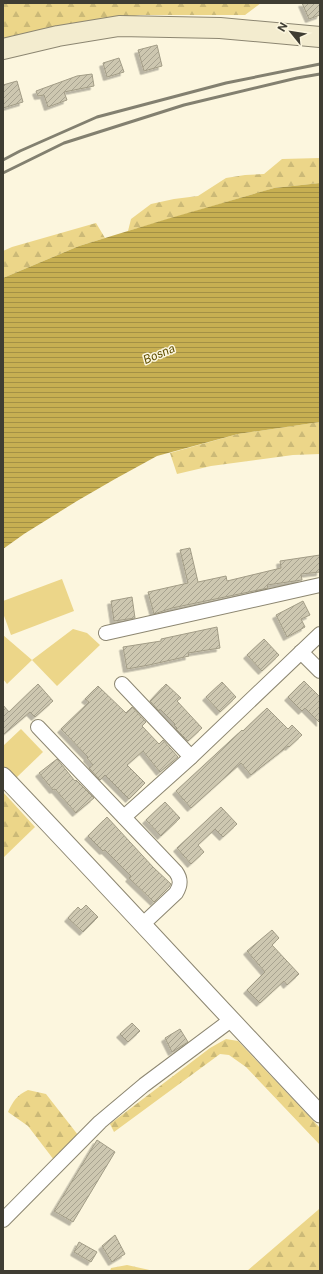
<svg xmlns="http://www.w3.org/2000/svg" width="323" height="1274" font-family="'Public Sans',sans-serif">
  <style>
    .green { fill: #ecd689 }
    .forest { fill: url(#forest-firs) }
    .water { fill: url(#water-rules) }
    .building { fill: url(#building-hatch); stroke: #a29c86; filter: url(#shadow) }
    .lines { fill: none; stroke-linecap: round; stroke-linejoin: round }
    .minor-casing { stroke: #8c8671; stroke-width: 16 }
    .tertiary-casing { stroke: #8c8671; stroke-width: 19 }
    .secondary-casing { stroke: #8c8671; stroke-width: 22 }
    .minor { stroke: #fff; stroke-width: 14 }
    .tertiary { stroke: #fff; stroke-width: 17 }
    .secondary { stroke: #f3eccf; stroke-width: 20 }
    .rail { stroke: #838070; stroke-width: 3 }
    .labels { text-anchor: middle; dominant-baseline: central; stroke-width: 3; stroke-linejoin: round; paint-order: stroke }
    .water-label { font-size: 12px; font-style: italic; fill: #604f01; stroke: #fcf6de }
  </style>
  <defs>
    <pattern id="forest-firs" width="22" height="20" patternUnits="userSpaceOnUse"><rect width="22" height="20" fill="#ecd689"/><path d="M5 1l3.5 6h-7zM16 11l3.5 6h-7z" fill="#cbb977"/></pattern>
    <pattern id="water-rules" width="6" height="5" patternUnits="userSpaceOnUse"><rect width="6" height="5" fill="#c7af52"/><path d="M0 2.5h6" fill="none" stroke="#a39045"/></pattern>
    <pattern id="building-hatch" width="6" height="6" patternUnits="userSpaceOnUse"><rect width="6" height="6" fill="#cdc7b0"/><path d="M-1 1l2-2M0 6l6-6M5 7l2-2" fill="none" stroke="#a8a390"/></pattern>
    <filter id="shadow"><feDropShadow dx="-3.5" dy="3.5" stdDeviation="0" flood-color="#0004"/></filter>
  </defs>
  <rect width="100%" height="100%" fill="#fcf6de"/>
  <g class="green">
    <polygon points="62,579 74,611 11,635 3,613 3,601"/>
    <polygon points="73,629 87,633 100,645 57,686 32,660 7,684 3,679 3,635 32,660"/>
    <polygon points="21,729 43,752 16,778 3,766 3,746"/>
  </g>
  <g class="forest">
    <polygon points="3,3 261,3 245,15 140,15 3,41"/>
    <polygon points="320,158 320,183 274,188 128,231 131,219 151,204 174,199 198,196 226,178 245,175 264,174 282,159"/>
    <polygon points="96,223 105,238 79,246 3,278 3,251 12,247"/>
    <polygon points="320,422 320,454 293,455 211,466 177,474 170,453 238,434"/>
    <polygon points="3,792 35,827 3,858"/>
    <polygon points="226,1039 238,1041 320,1128 320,1145 246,1067 229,1055 220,1054 114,1132 110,1124 210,1048"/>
    <path d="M 28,1090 L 46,1094 L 78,1135 L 54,1160 L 28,1126 L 8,1112 C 13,1101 17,1095 28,1090 Z"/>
    <polygon points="320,1208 320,1271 247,1271 318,1210"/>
    <polygon points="127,1265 154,1271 110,1271 111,1268"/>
  </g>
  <polygon class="water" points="320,183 320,422 238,434 157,456 115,479 77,501 24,534 3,549 3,278 79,246 167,219 274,188"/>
  <g class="building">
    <polygon points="302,3 320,3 320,15 309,19"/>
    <polygon points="157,45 162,66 144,71 138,50"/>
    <polygon points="119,58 124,72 107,77 103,63"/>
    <polygon points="92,74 94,86 64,92 67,100 48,107 44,95 38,96 36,91 77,76"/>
    <polygon points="17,81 23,102 3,108 3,85"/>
    <polygon points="190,548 198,582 226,576 227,581 281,568 280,561 320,555 320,572 301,574 302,580 267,585 268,588 172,608 154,614 148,592 188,583 180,550"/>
    <polygon points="132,597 135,618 114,621 111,601"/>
    <polygon points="303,601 310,615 301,619 305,627 287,637 276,615"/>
    <polygon points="217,627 220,648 188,653 189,656 149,665 127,669 123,647 161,641 161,639"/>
    <polygon points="264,639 279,655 262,671 247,655"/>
    <polygon points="304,681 320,697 320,723 305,708 302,711 288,697"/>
    <polygon points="222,682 236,697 220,712 206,697"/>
    <polygon points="38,684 53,701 35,717 30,712 3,735 3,705 9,712"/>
    <polygon points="166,684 181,698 177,701 202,728 188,741 176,729 177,728 174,725 175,724 160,709 159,711 150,701"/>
    <polygon points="98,686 126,713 132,707 146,722 142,726 159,744 163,740 178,757 160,772 143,751 127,765 145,783 129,799 105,775 100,780 89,768 93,765 87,758 88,757 61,729 89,702 85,699"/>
    <polygon points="267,708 288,729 292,725 302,735 289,747 288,746 251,775 241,763 191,808 176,791 242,730 243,731"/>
    <polygon points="57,759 75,781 76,780 94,798 76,813 55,789 53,790 39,773"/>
    <polygon points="165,802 180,818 161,836 146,820"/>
    <polygon points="221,807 237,824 223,837 215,829 198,845 204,852 191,864 177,848"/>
    <polygon points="107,817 153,867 171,884 169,887 154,902 129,878 131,876 105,850 103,851 88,836"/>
    <polygon points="86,905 98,917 83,932 68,918 78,907 81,910"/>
    <polygon points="272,930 279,938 272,945 299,974 287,985 284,981 260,1003 247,990 265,972 247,951"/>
    <polygon points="132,1023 140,1031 128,1042 120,1034"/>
    <polygon points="180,1029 188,1042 172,1052 165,1038"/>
    <polygon points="97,1140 115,1152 73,1222 54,1211"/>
    <polygon points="115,1235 125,1254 112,1262 102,1246"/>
    <polygon points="79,1242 97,1252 91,1262 74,1252"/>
  </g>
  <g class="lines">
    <defs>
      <g id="minor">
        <polyline points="106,633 320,585"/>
        <polyline points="301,652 320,671"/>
        <polyline points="122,684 191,757"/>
        <path d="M 38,727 L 176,872 C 181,879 181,885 176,893 L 143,924"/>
        <polyline points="124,817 191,757 320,634"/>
        <polyline points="3,1220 100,1122 144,1085 231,1020"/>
      </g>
      <path id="tertiary" d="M 3,776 C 110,888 214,1002 320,1114"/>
      <polyline id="secondary" points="3,49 58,36 119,26 220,28 320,37"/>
    </defs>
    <use href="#minor" class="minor-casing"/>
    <use href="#tertiary" class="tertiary-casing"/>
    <use href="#secondary" class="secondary-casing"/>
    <use href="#minor" class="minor"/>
    <use href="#tertiary" class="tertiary"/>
    <use href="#secondary" class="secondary"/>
    <g class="rail">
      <polyline points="3,160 20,151 97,117 226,83 320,64"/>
      <polyline points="3,173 64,143 184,105 297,78 320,74"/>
    </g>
  </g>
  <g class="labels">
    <g class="water-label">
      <text transform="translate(159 354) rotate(-23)">Bosna</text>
    </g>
  </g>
  <rect width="323" height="1274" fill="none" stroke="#3f3d33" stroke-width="8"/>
  <g transform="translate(291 32) rotate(300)" stroke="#fcf6de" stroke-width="3" paint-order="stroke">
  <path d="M0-3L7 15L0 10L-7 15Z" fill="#3f3d33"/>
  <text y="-6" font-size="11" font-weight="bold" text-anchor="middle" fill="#3f3d33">N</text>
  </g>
</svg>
